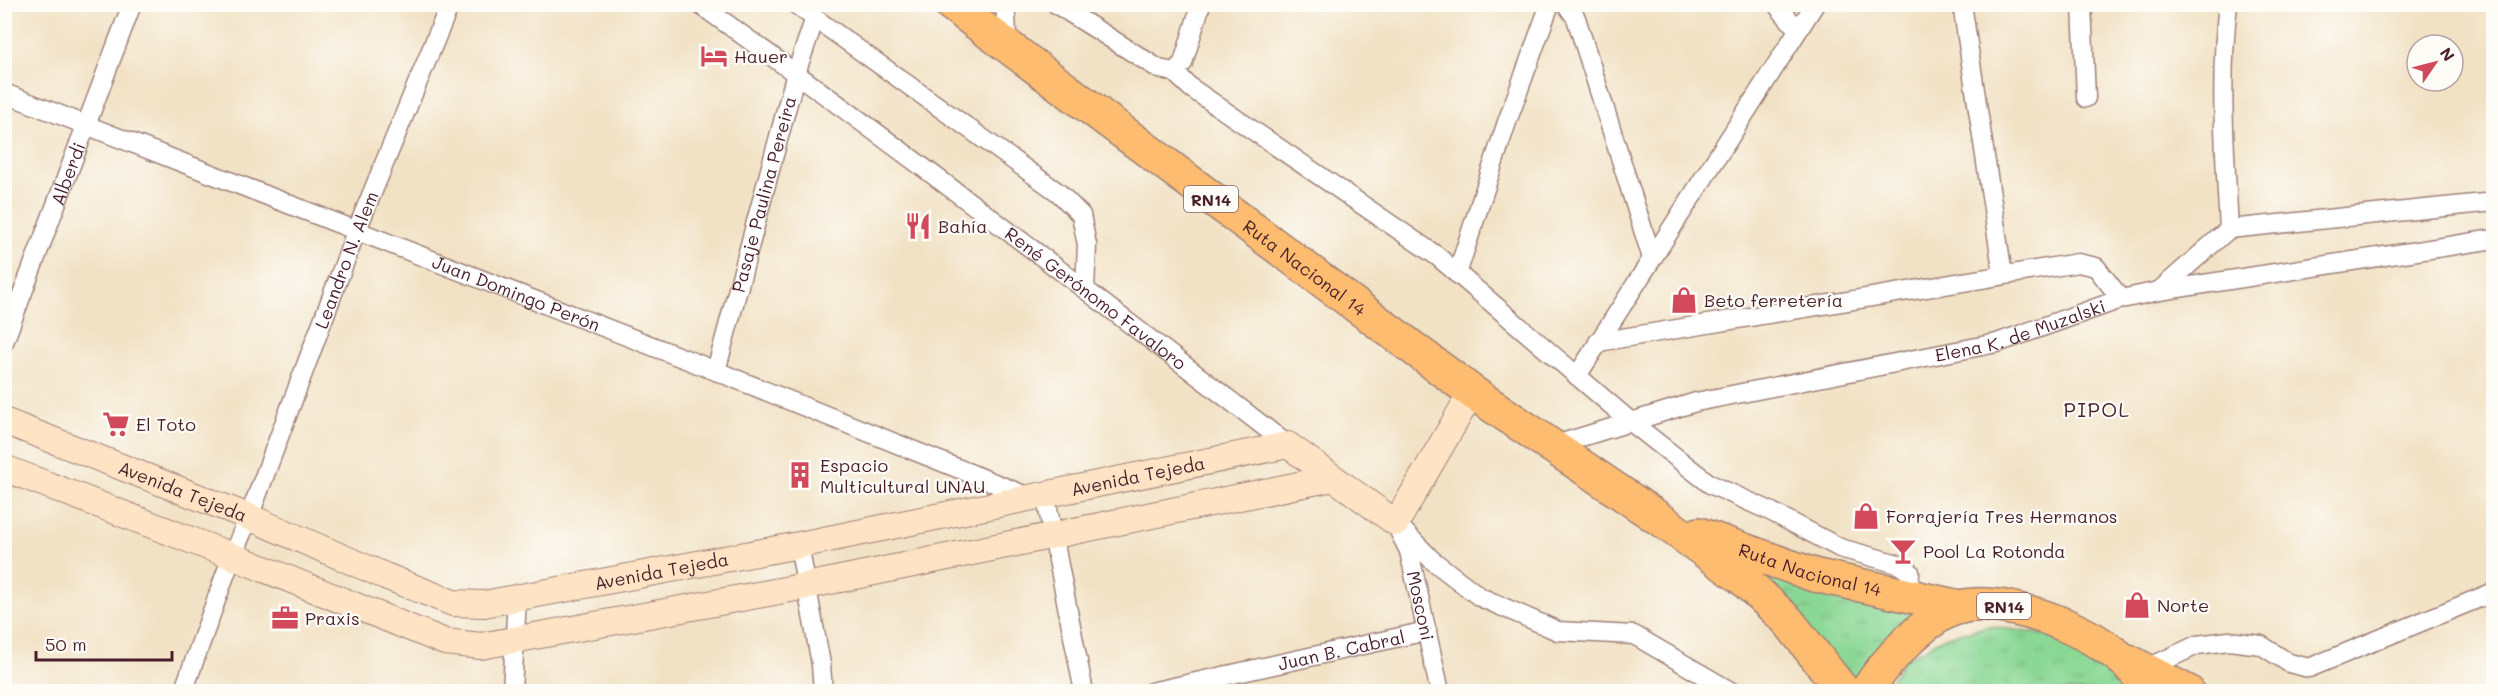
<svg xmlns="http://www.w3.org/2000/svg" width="2498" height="696" font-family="Mali,sans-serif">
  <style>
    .grass { fill: url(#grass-tufts); stroke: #6a7c60; stroke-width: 1.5 }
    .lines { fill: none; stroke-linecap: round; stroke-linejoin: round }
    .street-casing { stroke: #9e8078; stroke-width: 21 }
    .secondary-casing { stroke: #9e8078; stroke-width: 28 }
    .highway-casing { stroke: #9e8078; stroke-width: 36 }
    .street { stroke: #fff; stroke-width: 18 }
    .secondary { stroke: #fee4c5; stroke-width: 26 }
    .highway { stroke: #fdbc6f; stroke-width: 33 }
    .labels { text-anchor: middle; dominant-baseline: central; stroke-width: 4.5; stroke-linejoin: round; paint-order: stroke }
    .shield { fill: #fdfcf7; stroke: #806168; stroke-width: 1.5 }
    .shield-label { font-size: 16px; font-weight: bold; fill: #4a1f2b }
    .poi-label { font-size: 18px; fill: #4a1f2b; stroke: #fdfcf7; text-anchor: start }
    .street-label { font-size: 18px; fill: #4a1f2b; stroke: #fdfcf7 }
    .neighbourhood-label { font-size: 20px; letter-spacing: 1.5px; fill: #4a1f2b; stroke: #fdfcf7 }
  </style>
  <defs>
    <pattern id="grass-tufts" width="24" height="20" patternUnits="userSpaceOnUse" patternTransform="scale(1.5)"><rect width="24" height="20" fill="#8bd895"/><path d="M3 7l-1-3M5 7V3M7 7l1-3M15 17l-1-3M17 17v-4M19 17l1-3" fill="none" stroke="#79b981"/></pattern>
  </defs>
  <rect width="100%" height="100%" fill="#fdfcf7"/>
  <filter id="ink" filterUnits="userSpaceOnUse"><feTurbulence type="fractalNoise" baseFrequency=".0167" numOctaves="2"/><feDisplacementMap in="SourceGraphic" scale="12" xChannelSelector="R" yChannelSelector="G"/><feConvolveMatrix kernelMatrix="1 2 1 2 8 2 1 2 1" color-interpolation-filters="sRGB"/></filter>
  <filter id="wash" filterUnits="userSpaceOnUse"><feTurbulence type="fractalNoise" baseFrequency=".008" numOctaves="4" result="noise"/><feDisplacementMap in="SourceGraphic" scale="24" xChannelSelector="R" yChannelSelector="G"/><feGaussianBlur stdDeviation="1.35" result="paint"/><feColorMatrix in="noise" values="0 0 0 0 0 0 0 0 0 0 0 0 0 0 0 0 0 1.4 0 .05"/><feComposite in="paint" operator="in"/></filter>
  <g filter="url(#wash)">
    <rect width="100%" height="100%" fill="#f2e2c5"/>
    <g class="grass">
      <polygon points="1724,555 1927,613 1856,691"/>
      <polygon points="1990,626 2053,636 2096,660 2127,691 1883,692 1905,659 1947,636"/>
    </g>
  </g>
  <g filter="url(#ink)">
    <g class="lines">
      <defs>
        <g id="street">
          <path id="s1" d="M 699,4 C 899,146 1093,295 1288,445"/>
          <polyline points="795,4 1059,193 1081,215 1087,245 1085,289"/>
          <polyline points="1005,4 1008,47"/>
          <polyline points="1056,4 1159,69 1174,72 1191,88 1437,256 1631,422 1710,484 1770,511 1840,548 1898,564 1910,572 1909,595"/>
          <polyline points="1566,4 1576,18 1652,258"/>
          <polyline points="1776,4 1798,30"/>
          <polyline points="1962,4 2003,275"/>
          <polyline points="2082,4 2086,98"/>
          <polyline points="1174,72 1183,63 1201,4"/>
          <path id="s2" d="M 4,93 L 716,371 L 1029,497"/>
          <polyline points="2229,229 2494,202"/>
          <polyline points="1457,274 1507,122 1550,4"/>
          <path d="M 2159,291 L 2229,229 C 2225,154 2219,79 2228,4"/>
          <path id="s3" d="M 4,342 L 132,4"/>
          <polyline points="1598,342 2078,263 2096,267 2121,299"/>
          <path id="s4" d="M 716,371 L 796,73 L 815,18"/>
          <polyline points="1577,376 1815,4"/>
          <path id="s5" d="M 1552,446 L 1696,402 L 1997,343 L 2121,299 L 2159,291 L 2494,239"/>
          <polyline points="1045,494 1084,692"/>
          <polyline points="1396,523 1432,560 1480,597 1558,631 1634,635 1732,692"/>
          <path id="s6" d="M 1400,533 L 1409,551 L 1440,692"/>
          <polyline points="799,545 821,664 823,692"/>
          <polyline points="2146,669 2197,645 2229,641 2261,645 2289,663 2309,668 2494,592"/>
          <path id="s7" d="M 183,692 L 232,556 L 249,517 L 356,232 L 450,4"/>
          <polyline points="512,692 517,597"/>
          <path id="s8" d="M 1151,692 L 1427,631"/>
        </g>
        <g id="secondary">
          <path id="s9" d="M 4,421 L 249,517 L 385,576 L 453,603 L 484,604 L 799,545 L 1288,445 L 1396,523 L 1472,392"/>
          <polyline points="4,468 232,556 445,642 481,646 806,586 1333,478"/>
        </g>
        <g id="highway">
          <path id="s10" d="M 951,4 L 1472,392 L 1664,522 L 1742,578 L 1788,621 L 1844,692"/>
          <path id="s11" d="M 1699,534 L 1814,575 L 1960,607"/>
          <polyline points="2128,661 2188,692"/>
          <path d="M 1866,692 C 1885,662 1925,616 1960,607 C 2012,594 2128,641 2148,692"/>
        </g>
      </defs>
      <use href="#street" class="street-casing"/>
      <use href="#secondary" class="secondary-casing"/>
      <use href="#highway" class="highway-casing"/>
      <use href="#street" class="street"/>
      <use href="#secondary" class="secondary"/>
      <use href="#highway" class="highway"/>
    </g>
  </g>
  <defs>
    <symbol id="hotel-bare" viewBox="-9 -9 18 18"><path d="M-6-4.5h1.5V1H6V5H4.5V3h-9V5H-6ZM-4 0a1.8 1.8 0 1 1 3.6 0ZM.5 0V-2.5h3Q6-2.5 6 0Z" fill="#d1495b" stroke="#fdfcf7" stroke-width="2.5" paint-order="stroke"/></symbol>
    <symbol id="restaurant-bare" viewBox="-9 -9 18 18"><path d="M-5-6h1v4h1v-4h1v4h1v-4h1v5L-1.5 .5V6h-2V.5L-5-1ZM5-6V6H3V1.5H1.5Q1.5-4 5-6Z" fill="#d1495b" stroke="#fdfcf7" stroke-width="2.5" paint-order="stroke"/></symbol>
    <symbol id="shop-bare" viewBox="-9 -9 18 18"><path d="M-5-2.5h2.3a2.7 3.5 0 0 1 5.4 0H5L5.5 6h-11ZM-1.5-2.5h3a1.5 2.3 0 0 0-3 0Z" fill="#d1495b" stroke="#fdfcf7" stroke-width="2.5" paint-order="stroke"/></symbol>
    <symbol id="supermarket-bare" viewBox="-9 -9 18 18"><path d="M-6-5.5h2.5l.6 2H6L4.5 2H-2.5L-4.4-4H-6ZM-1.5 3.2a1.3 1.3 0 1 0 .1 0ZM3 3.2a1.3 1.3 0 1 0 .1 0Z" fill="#d1495b" stroke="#fdfcf7" stroke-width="2.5" paint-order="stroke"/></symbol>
    <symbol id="building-bare" viewBox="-9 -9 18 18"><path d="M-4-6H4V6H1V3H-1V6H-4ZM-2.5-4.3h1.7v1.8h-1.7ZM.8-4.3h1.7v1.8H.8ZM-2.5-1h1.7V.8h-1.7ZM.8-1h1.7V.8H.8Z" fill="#d1495b" stroke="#fdfcf7" stroke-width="2.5" paint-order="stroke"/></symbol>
    <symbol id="bar-bare" viewBox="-9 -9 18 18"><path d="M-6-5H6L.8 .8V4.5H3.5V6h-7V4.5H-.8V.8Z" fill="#d1495b" stroke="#fdfcf7" stroke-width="2.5" paint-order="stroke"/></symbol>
    <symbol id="office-bare" viewBox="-9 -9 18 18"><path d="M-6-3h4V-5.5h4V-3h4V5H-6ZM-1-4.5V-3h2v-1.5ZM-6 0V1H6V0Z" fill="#d1495b" stroke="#fdfcf7" stroke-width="2.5" paint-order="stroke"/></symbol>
  </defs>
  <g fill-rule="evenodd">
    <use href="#hotel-bare" x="695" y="37" width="38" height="38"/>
    <use href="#restaurant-bare" x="899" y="207" width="38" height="38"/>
    <use href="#shop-bare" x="1665" y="281" width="38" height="38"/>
    <use href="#supermarket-bare" x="97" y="405" width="38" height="38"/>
    <use href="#building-bare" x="781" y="456" width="38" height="38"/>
    <use href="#shop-bare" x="1847" y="497" width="38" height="38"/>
    <use href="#bar-bare" x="1884" y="532" width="38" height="38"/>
    <use href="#shop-bare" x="2118" y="586" width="38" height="38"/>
    <use href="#office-bare" x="266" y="599" width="38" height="38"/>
  </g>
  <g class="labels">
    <g class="shield">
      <rect x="1184" y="186" width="54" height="26" rx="4.5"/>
      <rect x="1977" y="593" width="54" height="26" rx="4.5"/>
    </g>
    <g class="shield-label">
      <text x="1211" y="199">RN14</text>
      <text x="2004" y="606">RN14</text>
    </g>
    <g class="poi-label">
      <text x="734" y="56">Hauer</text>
      <text x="938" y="226">Bahía</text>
      <text x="1704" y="300">Beto ferretería</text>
      <text x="136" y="424">El Toto</text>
      <text x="820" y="465">Espacio<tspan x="820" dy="21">Multicultural UNAU</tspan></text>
      <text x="1886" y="516">Forrajería Tres Hermanos</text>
      <text x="1923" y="551">Pool La Rotonda</text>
      <text x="2157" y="605">Norte</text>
      <text x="305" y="618">Praxis</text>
    </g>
    <g class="street-label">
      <text stroke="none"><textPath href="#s3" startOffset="180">Alberdi</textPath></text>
      <text stroke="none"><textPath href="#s4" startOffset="183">Pasaje Paulina Pereira</textPath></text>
      <text stroke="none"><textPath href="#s7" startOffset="462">Leandro N. Alem</textPath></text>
      <text stroke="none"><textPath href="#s10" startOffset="441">Ruta Nacional 14</textPath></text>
      <text stroke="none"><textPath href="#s2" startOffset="550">Juan Domingo Perón</textPath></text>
      <text stroke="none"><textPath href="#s1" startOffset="494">René Gerónomo Favaloro</textPath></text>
      <text stroke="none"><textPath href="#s5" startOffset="483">Elena K. de Muzalski</textPath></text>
      <text stroke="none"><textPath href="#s9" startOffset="1182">Avenida Tejeda</textPath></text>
      <text stroke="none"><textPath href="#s9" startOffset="192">Avenida Tejeda</textPath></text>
      <text stroke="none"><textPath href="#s11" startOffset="117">Ruta Nacional 14</textPath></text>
      <text stroke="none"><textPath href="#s9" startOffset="696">Avenida Tejeda</textPath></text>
      <text stroke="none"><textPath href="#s6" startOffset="76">Mosconi</textPath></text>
      <text stroke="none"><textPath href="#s8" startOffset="195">Juan B. Cabral</textPath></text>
    </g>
    <g class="neighbourhood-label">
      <text x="2097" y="409">PIPOL</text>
    </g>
  </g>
  <rect width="2498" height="696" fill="none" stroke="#fdfcf7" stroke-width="24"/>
  <g transform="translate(2435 63) rotate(55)"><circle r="28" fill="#fdfcf7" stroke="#b5a4a5" stroke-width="1.5"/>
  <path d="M0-4.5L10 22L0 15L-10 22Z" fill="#d1495b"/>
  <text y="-9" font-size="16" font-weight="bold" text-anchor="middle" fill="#4a1f2b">N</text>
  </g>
  <path d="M36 651v9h136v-9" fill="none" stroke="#4a1f2b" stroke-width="3"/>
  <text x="45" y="651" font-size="18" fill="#4a1f2b" stroke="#fdfcf7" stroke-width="4.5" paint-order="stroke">50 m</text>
</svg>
